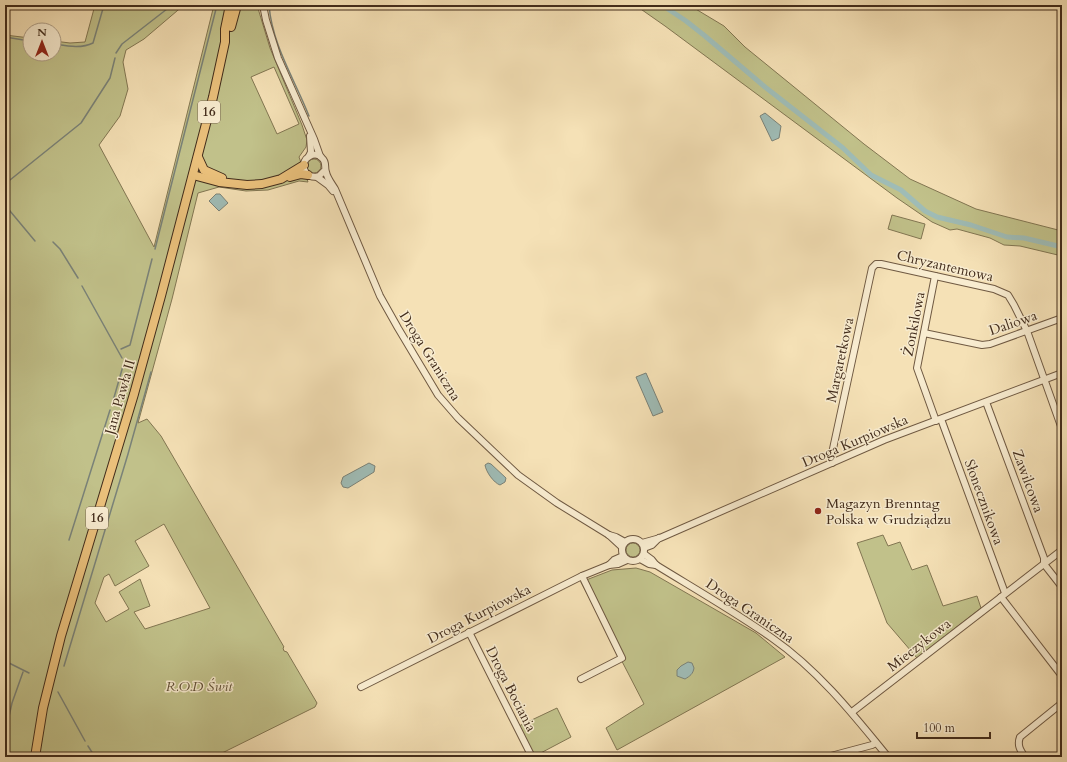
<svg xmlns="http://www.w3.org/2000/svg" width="1067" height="762" font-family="Cardo,serif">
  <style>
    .green { fill: #c1c18a; stroke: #827652; fill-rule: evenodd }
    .water { fill: #9fbcb6; stroke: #7a8278 }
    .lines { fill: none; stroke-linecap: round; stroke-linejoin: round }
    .stream { stroke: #7a8278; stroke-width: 1.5 }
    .canal { stroke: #9fbcb6; stroke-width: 5 }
    .minor-casing { stroke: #6f5942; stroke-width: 8 }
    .major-casing { stroke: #422c1b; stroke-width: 10 }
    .minor { stroke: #f8ecd0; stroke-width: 6 }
    .major { stroke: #eac07b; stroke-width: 8 }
    .poi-dot { fill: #8f2418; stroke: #f8ecd0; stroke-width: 1.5 }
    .labels { text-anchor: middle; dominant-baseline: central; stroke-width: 3; stroke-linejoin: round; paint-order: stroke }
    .shield { fill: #f8ecd0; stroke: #796651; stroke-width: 1 }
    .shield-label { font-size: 13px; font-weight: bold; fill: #422c1b }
    .street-label { font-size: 14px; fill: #422c1b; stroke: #f8ecd0 }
    .poi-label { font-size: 14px; fill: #422c1b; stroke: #f8ecd0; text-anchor: start }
    .park-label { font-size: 14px; font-style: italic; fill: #625137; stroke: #f8ecd0 }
  </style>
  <rect width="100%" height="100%" fill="#f5e1b6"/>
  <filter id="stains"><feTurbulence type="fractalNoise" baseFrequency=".005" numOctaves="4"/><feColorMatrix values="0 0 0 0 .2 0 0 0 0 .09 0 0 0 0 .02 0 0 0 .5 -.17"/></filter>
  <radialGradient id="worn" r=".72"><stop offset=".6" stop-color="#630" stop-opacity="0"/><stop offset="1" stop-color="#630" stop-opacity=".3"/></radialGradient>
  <g class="green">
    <path d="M 95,5 L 184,5 L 144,39 L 126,50 L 123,62 L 128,89 L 120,116 L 99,145 L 154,247 L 214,5 L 257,5 L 270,48 L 302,125 L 307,140 L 306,147 L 299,157 L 308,182 L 299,181 L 268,190 L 246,191 L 219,187 L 198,193 L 172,299 L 138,423 L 147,419 L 161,436 L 284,647 L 283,648 L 284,651 L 287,652 L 317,703 L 315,707 L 214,757 L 5,757 L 5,35 L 30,38 L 30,54 L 54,54 L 54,41 L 70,43 L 85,42 ZM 274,67 L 299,124 L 277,134 L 251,77 ZM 164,524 L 210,608 L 145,629 L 134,612 L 150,606 L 140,579 L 119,592 L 129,609 L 106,622 L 95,603 L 104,577 L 109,574 L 115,586 L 149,566 L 135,541 Z"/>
    <polygon points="635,5 689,5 724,26 745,47 864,144 910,179 976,209 1062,231 1062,256 1020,246 1004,245 990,238 957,229 950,230 932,222 897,198 665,26"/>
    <circle cx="314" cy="166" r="7"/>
    <polygon points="892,215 925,224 921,239 888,229"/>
    <polygon points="883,535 888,546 900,542 912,570 927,565 943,606 977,596 981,608 917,658 887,623 857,543"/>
    <circle cx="633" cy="550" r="7"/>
    <polygon points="636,568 650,572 756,633 785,657 617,750 606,728 644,704 581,582 612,570"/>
    <polygon points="557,708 571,737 535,756 519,726"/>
  </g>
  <g class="water">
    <polygon points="765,113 781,126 779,138 772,141 760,116"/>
    <polygon points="216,194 220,194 228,203 219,211 209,201"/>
    <polygon points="646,373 663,412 653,416 636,377"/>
    <polygon points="369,463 375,466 374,472 348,488 343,487 341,483 343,477"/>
    <path d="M 488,463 L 491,464 L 506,478 L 505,482 L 500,485 C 494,483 486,472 485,465 Z"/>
    <path d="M 688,662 L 692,663 L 694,668 C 693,674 690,676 685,679 L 677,676 L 677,670 L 681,666 Z"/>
  </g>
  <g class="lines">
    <g class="stream">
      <path d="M 269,5 C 272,45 295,80 309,116"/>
      <polyline points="5,37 30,41"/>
      <path d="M 54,44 C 67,46 81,49 93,43 L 104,5"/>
      <polyline points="116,53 122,44 167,9"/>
      <polyline points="5,184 81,123 110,78 115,58"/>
      <polyline points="5,205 35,241"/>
      <polyline points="53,242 60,249 78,278"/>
      <polyline points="155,249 217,5"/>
      <polyline points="82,286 122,358"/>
      <polyline points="121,349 130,345 152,259"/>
      <polyline points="113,401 123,366"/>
      <polyline points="69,540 110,410"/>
      <polyline points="5,661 29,673"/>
      <polyline points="64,666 128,454 151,372"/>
      <polyline points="58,692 85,741"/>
      <polyline points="5,734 12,703 23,672"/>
      <polyline points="88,746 95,757"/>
    </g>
    <polyline class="canal" points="662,5 686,21 705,36 765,87 843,148 871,175 901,190 925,211 937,217 971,225 1007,237 1024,238 1062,247"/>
    <defs>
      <g id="minor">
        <polyline points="263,5 266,20 278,58 314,139 320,156"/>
        <polyline points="309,156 311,152 310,136"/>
        <path d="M 325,170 L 319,176 C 313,178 306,176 304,169 C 301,158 315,150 322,158 C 327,162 324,167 326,172 C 327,178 332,184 335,189 L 380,296 L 398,328 L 438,395 L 458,418 L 518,475 L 557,503 L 609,535 L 622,547"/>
        <polyline points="317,177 328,185 333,191"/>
        <polyline points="935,276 917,368 936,421"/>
        <polyline points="924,333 982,345 990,344 1062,318"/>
        <polyline points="986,402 1044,558 1044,564 1062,587"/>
        <polyline points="941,419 1005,593"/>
        <polyline points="832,463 831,458 872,268 876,264 881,264 994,289 1008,295 1014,305 1027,331 1062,429"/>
        <polyline points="609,535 616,537 625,542"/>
        <circle cx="633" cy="550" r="11"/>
        <polyline points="642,543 660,538 884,440 1062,373"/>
        <polyline points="644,548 652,545 659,538"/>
        <path d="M 644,554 L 652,560 L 656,565 C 695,589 735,612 772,638 C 818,670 853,714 888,757"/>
        <polyline points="640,559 649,564 656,565"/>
        <polyline points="609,565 614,560 623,556"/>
        <polyline points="1001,597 1062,676"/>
        <polyline points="469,632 532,757"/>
        <polyline points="581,679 622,658 582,576"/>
        <polyline points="361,687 582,576 609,565 618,564 627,560"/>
        <polyline points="852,712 1062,550"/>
        <polyline points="827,757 872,745 876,743"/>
        <path d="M 1025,757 C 1020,750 1017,745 1020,737 L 1062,703"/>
      </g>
      <g id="major">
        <polyline points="231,27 237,5"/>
        <polyline points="198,157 204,170 222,178"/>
        <polyline points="193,175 219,182 247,185 262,184 281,179 304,165"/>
        <polyline points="290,177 301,174 308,175"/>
        <polyline points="35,757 43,708 61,636 134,394 161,296 213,97 225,42 225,29 230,5"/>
      </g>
    </defs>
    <use href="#minor" class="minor-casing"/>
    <use href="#major" class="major-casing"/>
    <use href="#minor" class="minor"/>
    <use href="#major" class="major"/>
  </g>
  <circle class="poi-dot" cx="818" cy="511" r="4"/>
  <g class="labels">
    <g class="shield">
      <rect x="198" y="101" width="22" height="22" rx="3"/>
      <rect x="86" y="507" width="22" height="22" rx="3"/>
    </g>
    <g class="shield-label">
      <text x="209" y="112">16</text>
      <text x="97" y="518">16</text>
    </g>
    <g class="street-label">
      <text transform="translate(945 266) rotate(13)">Chryzantemowa</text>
      <text transform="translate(1013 323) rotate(-19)">Daliowa</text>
      <text transform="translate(914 324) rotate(-79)">Żonkilowa</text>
      <text transform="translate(430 356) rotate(58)">Droga Graniczna</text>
      <text transform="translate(840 360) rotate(-78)">Margaretkowa</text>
      <text transform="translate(120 397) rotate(-74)">Jana Pawła II</text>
      <text transform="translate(855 441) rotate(-23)">Droga Kurpiowska</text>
      <text transform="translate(1028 481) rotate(70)">Zawilcowa</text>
      <text transform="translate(984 502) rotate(70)">Słonecznikowa</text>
      <text transform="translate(750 611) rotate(34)">Droga Graniczna</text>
      <text transform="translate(479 614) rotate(-27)">Droga Kurpiowska</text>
      <text transform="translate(919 645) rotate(-38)">Mieczykowa</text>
      <text transform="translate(511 689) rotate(63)">Droga Bociania</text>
    </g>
    <g class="poi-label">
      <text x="826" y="503">Magazyn Brenntag<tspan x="826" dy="16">Polska w Grudziądzu</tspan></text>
    </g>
    <g class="park-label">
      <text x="199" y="686">R.O.D Świt</text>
    </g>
  </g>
  <rect width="1067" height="762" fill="none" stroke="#f5e1b6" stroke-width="20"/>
  <rect x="6" y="6" width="1055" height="750" fill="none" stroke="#422c1b" stroke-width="2"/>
  <rect x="10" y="10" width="1047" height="742" fill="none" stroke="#422c1b"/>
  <g transform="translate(42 42)"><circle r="19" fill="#f8ecd0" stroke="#af9f88"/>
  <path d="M0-3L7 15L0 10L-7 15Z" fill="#8f2418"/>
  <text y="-6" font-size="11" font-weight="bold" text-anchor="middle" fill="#422c1b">N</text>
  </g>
  <path d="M917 732v6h73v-6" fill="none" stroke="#422c1b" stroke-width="2"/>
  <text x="923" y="732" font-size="12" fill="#422c1b" stroke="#f8ecd0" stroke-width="3" paint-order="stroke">100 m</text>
  <rect width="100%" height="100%" filter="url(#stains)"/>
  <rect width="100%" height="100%" fill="url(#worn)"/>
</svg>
